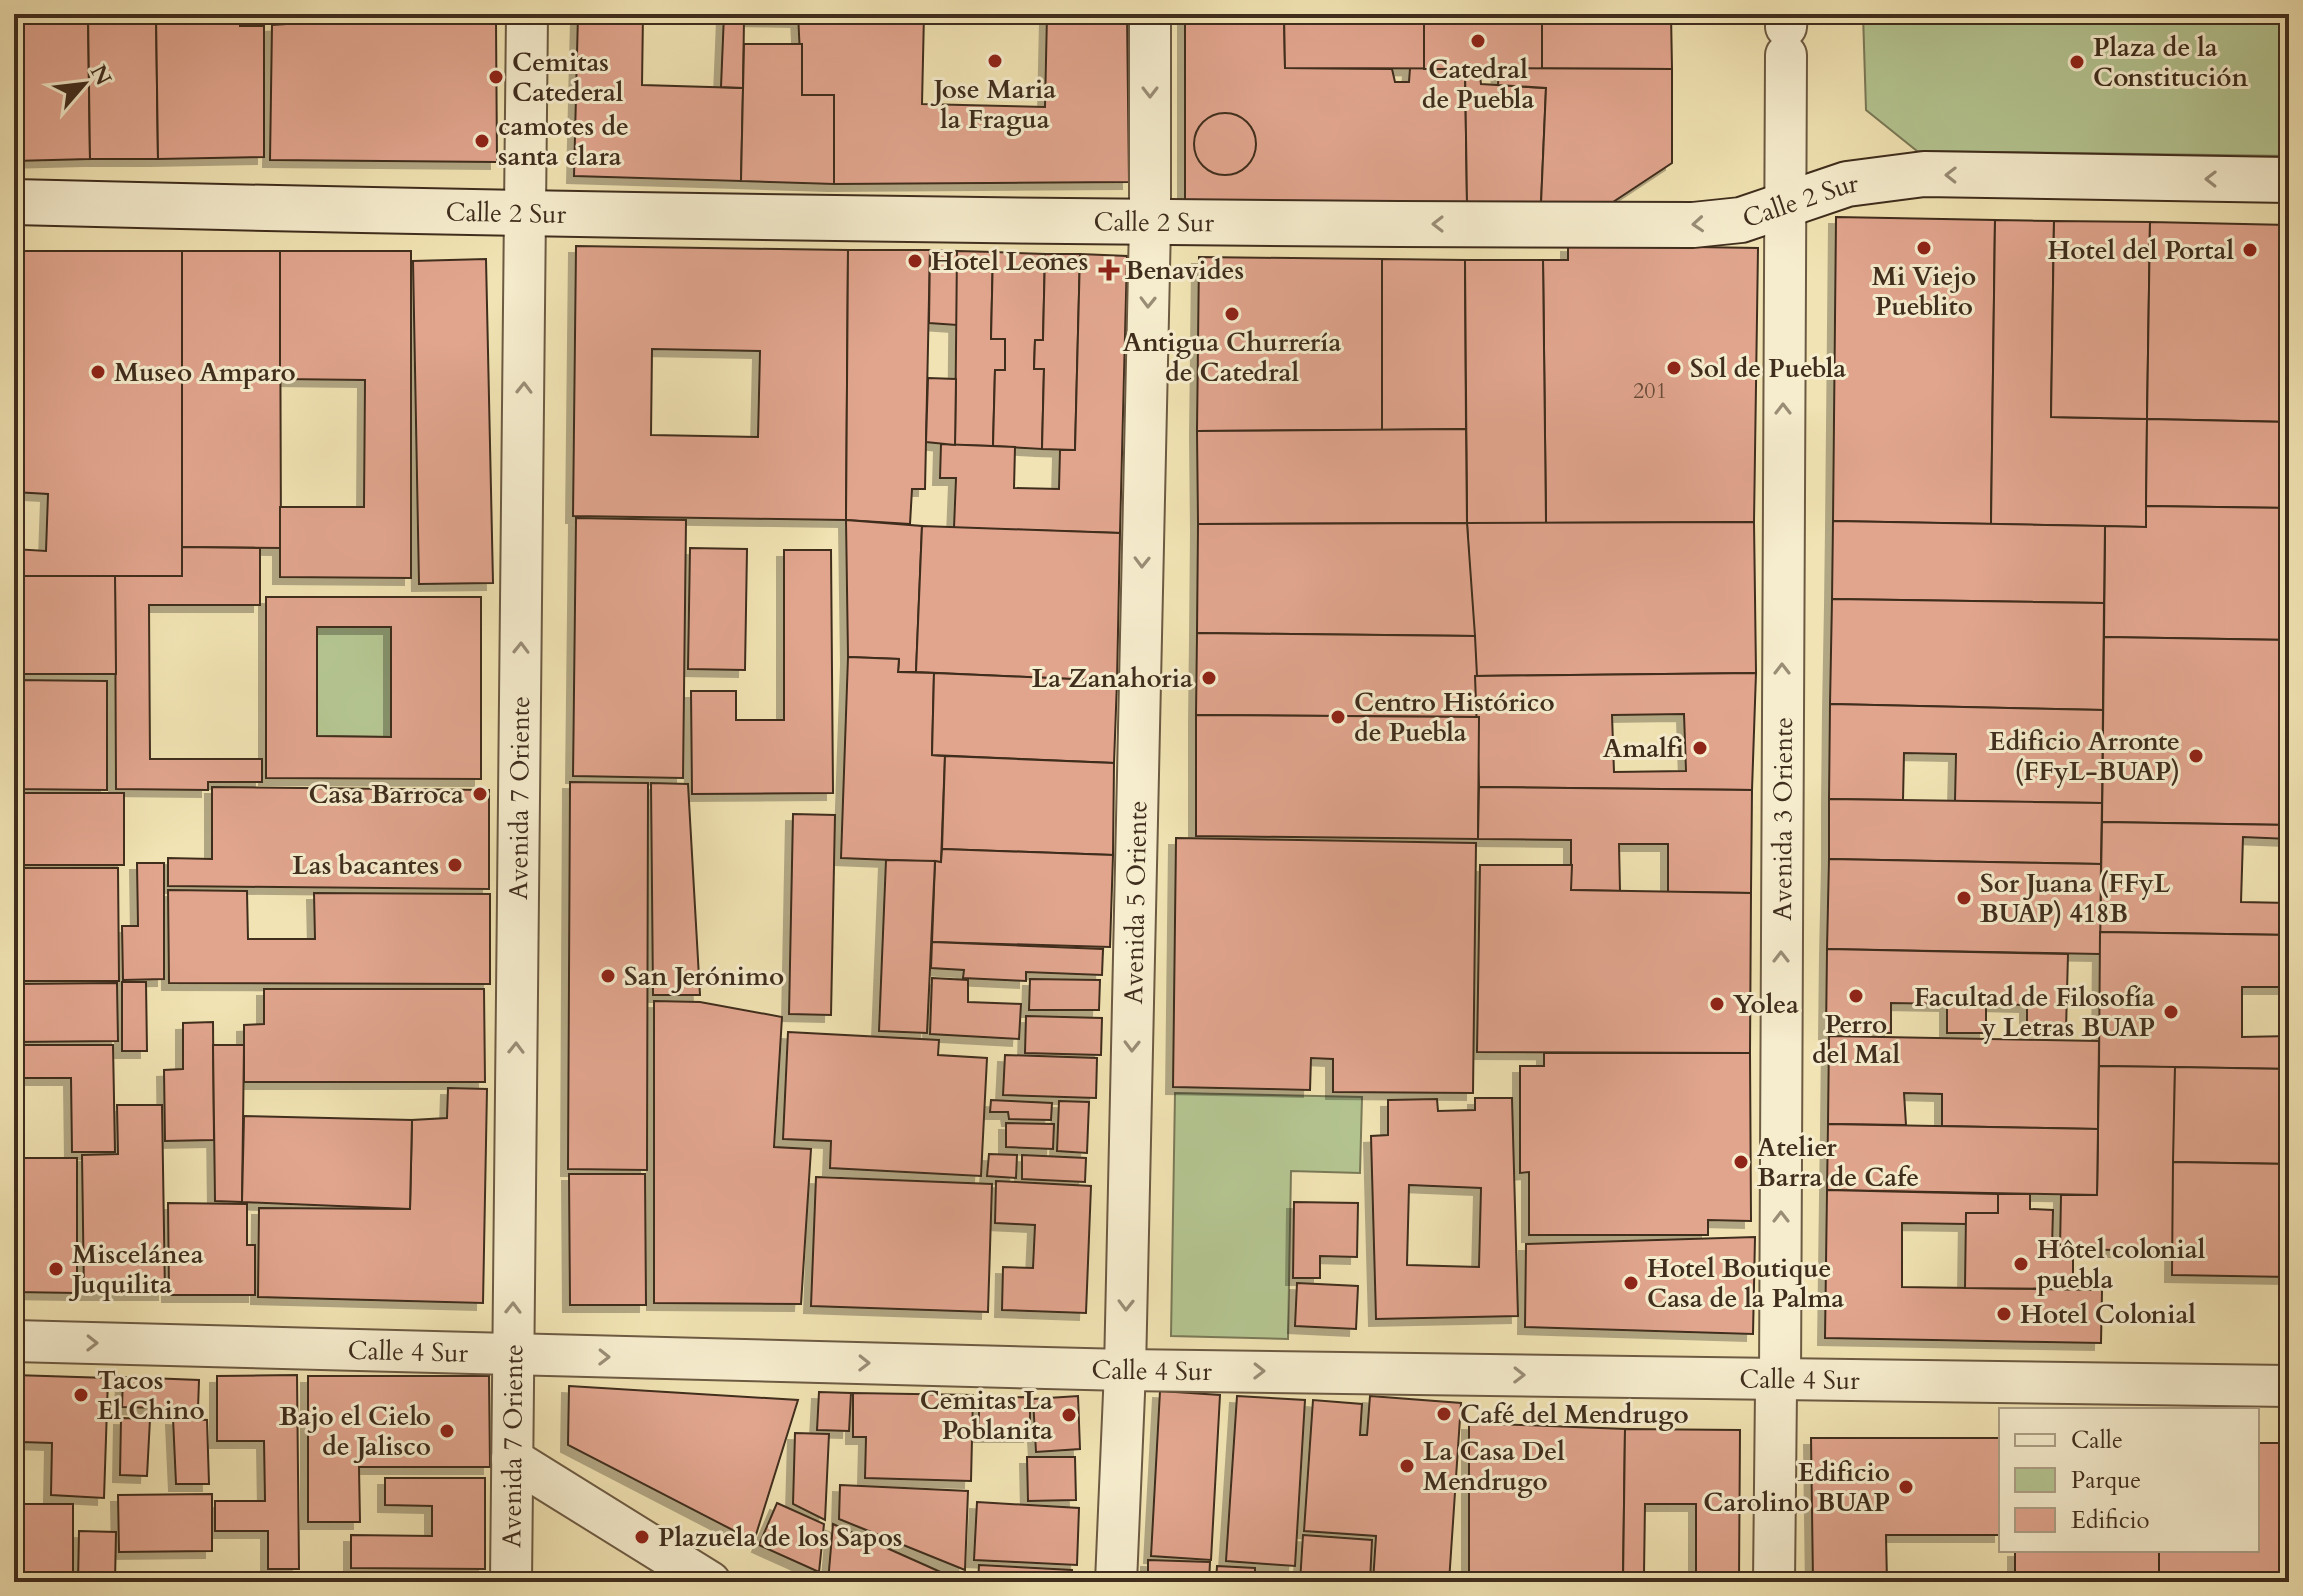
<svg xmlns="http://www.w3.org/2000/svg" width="2303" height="1596" font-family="Cardo,serif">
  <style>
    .green { fill: #b4c591; stroke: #7a7957; stroke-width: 2 }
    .building { fill: #e1a58e; stroke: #3f2d1d; stroke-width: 2; fill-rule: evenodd; filter: url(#shadow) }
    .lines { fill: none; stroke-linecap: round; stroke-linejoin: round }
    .street-casing { stroke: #6c5a42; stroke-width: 44 }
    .secondary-casing { stroke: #3f2d1d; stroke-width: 48 }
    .street { stroke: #f6edce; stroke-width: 40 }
    .secondary { stroke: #f6edce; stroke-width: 44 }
    .oneway { stroke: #9a8d76 }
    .poi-dot { fill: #8f2418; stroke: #f6edce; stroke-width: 3 }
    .labels { text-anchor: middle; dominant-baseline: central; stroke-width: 6; stroke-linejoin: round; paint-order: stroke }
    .number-label { font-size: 22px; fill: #684b39 }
    .poi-label { font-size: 26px; font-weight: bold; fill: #3f2d1d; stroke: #f6edce; text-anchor: start }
    .street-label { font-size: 26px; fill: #3f2d1d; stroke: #f6edce }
  </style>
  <defs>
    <filter id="shadow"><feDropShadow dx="-7" dy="7" stdDeviation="0" flood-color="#0004"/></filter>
  </defs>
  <rect width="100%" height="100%" fill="#f1e3b3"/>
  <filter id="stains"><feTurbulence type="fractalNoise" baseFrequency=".0025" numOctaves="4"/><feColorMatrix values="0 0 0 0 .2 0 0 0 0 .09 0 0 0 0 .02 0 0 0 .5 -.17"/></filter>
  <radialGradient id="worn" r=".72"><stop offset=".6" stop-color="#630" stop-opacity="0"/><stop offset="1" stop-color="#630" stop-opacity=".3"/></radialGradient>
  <g class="green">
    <polygon points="1863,14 2289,14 2289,156 1917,151 1866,110"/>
    <polygon points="317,627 391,627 391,737 317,736"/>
    <polygon points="1175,1093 1362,1097 1360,1173 1291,1171 1288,1339 1171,1336"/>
  </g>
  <g class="building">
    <polygon points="14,14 88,14 90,159 14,161"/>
    <polygon points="88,14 156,14 158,159 90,159"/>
    <polygon points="156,14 239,14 240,26 264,26 264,157 158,159"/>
    <polygon points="376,14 452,14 452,21 376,18"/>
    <polygon points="452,14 496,14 496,22 452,21"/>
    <polygon points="578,14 643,14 642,85 743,88 741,181 574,176"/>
    <polygon points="724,14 798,14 798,20 744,19 743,88 721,87"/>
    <polygon points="798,14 924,14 922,104 1045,107 1047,14 1127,14 1129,182 834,184 834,95 802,95"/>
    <polygon points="1185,14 1284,14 1285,68 1392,69 1395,82 1409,82 1410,68 1465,68 1467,203 1185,201"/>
    <polygon points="1284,14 1671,14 1672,69 1285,68"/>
    <rect x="1424" y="14" width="118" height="55"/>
    <polygon points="376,18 496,22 497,162 270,160 272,25"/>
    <polygon points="744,44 802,44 802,95 834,95 834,184 741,181"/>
    <polygon points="1465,68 1479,69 1481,84 1546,88 1541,204 1467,203"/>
    <polygon points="1499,68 1672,69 1672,163 1610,204 1541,204 1546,88 1498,85"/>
    <circle cx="1225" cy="144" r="31"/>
    <polygon points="1836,217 1995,220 1991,524 1833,521"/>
    <polygon points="1995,220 2054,221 2051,417 2147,419 2146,527 1991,524"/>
    <polygon points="2054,221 2150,222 2147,419 2051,417"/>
    <polygon points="2150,222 2289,225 2289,422 2147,419"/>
    <polygon points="1568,245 1758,248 1754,522 1546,523 1543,260 1568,260"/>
    <path d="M 576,246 L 848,250 L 846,520 L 573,516 ZM 652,349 L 760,351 L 758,437 L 651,435 Z"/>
    <polygon points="848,250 930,250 925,489 912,489 910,524 846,520"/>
    <polygon points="930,250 957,251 957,325 929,323"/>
    <polygon points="14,251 182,251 182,576 14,576 14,549 46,551 48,494 14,492"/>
    <polygon points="182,251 280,251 281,548 182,547"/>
    <polygon points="280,251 411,251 411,578 280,577 280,507 364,507 365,380 280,379"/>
    <polygon points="957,251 993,252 991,339 1005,339 1005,370 995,370 993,446 955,445"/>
    <polygon points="993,252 1045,254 1043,340 1035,340 1034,369 1044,369 1042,449 993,446 995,370 1005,370 1005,339 991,339"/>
    <polygon points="1045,254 1080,254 1075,450 1042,449 1044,369 1034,369 1035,340 1043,340"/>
    <polygon points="1080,254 1127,256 1120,533 954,528 956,478 940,478 941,444 1015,447 1014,488 1059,489 1060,450 1075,450"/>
    <polygon points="1199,257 1382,259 1382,430 1197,431"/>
    <polygon points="486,259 493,583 419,584 413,261"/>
    <polygon points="1382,259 1465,260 1466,429 1382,430"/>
    <polygon points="1465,260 1543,260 1546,523 1467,523"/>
    <polygon points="928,378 956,379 955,445 926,442"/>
    <polygon points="2147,419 2289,422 2289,508 2146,506"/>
    <polygon points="1466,429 1467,523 1198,524 1197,431"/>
    <polygon points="2146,506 2289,508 2289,640 2104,637 2105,526 2146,527"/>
    <polygon points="576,518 686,520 683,778 573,776"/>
    <polygon points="846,520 922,526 916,672 898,672 899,659 848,657"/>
    <polygon points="1833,521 2105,526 2104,603 1832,599"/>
    <polygon points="1754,522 1756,673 1475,676 1467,523"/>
    <polygon points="1467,523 1475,636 1197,633 1198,524"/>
    <polygon points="922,526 1120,533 1117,681 916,672"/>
    <polygon points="182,547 260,548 260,605 149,605 150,759 262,759 262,782 208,782 208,790 116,789 115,576 182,576"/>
    <polygon points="690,548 747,549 745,670 688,669"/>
    <polygon points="784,550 831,550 833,793 692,794 691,691 736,691 736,720 784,720"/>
    <polygon points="14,576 115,576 116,674 14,674"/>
    <path d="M 266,597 L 481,597 L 481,779 L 266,778 ZM 317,627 L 391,627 L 391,737 L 317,736 Z"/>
    <polygon points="1832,599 2104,603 2103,710 1830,704"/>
    <polygon points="1197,633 1475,636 1479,717 1196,715"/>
    <polygon points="2104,637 2289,640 2289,825 2102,822"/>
    <polygon points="848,657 899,659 898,672 934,673 932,755 945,756 941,862 841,858"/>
    <polygon points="934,673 1117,681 1114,763 932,755"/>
    <path d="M 1756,673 L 1752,790 L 1479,787 L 1475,676 ZM 1684,714 L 1686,771 L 1614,772 L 1612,715 Z"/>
    <polygon points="14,680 107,681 107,790 14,789"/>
    <polygon points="1830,704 2103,710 2102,803 1955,801 1956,754 1904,753 1903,800 1829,799"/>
    <polygon points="1196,715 1479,717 1478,839 1196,836"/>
    <polygon points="945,756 1114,763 1113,855 942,849"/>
    <polygon points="570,782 648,783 647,1170 568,1169"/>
    <polygon points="651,783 688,784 700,995 653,995"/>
    <polygon points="212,787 489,790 489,889 168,886 168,858 212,859"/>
    <polygon points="1479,787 1752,790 1751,893 1668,892 1668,844 1619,844 1620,891 1571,890 1571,840 1478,839"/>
    <rect x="14" y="793" width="110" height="72"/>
    <polygon points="1829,799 2102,803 2101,864 1829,859"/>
    <polygon points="793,814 835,815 831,1015 789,1014"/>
    <polygon points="2102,822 2289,825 2289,839 2243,837 2241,902 2289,903 2289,935 2100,932"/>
    <polygon points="1176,838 1476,843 1473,1093 1333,1092 1333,1059 1311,1058 1310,1090 1173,1087"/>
    <polygon points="942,849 1113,855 1110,947 932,942 935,861 941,862"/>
    <polygon points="1829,859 2101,864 2100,954 1827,949"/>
    <polygon points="886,860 935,861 927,1033 879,1031"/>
    <polygon points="137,863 164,863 164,979 123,980 122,926 138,926"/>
    <polygon points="1480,865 1572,865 1571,890 1751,893 1750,1053 1477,1052"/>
    <polygon points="14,868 118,868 119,981 14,981"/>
    <polygon points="168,890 247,891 248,939 315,939 314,893 490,894 490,984 169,983"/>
    <polygon points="2100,932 2289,935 2289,987 2242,987 2242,1037 2289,1036 2289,1069 2099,1066"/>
    <polygon points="932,942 1103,949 1102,975 1026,972 1026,981 963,978 964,970 931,968"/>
    <polygon points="1827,949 2068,954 2066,1030 2027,1029 2027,1005 1986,1004 1986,1033 1947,1033 1947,1004 1891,1003 1891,1033 1826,1032"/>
    <polygon points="932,978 968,980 968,1002 1021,1004 1019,1039 930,1034"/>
    <polygon points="1030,979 1100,980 1099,1010 1029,1010"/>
    <polygon points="122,982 146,982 147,1051 122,1051"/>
    <polygon points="117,983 118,1041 14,1042 14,984"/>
    <polygon points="264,989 484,989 485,1082 244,1082 244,1025 264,1024"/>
    <polygon points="654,1001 700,1002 782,1017 774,1147 811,1149 801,1304 654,1303"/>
    <polygon points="1026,1016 1102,1018 1101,1055 1025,1053"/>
    <polygon points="213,1022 214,1140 165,1141 164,1070 183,1069 183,1023"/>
    <polygon points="788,1032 939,1040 938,1055 987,1058 981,1176 830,1168 831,1141 783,1139"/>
    <polygon points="1829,1036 2099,1041 2098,1129 1942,1126 1942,1094 1904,1093 1906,1125 1828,1124"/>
    <polygon points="14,1045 113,1045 115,1152 72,1152 71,1078 14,1078"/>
    <polygon points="213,1045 244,1045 242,1202 215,1201"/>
    <polygon points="1544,1053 1750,1053 1751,1221 1708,1220 1708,1235 1529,1235 1529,1172 1520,1173 1520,1066 1544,1066"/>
    <polygon points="1005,1055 1097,1058 1096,1098 1003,1095"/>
    <polygon points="2099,1066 2175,1067 2173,1251 2060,1249 2061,1195 2097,1195"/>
    <polygon points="2175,1067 2289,1069 2289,1164 2173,1162"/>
    <polygon points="448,1088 487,1089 483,1303 258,1297 259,1208 410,1209 412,1120 447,1118"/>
    <path d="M 1475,1098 L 1512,1098 L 1518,1316 L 1376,1319 L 1371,1136 L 1388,1135 L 1388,1100 L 1437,1099 L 1438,1111 L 1475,1110 ZM 1409,1185 L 1481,1188 L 1479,1267 L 1407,1265 Z"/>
    <polygon points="991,1100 1052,1103 1051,1120 1009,1119 1008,1112 990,1112"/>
    <polygon points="1059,1101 1089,1102 1087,1153 1057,1151"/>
    <polygon points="117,1105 162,1105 165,1293 84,1293 82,1155 118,1154"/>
    <polygon points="244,1116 412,1120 410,1209 242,1202"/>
    <polygon points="1006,1123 1054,1124 1053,1149 1006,1147"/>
    <polygon points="1828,1124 2098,1129 2097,1195 1827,1190"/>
    <polygon points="989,1154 1017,1155 1016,1178 987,1176"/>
    <polygon points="1022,1155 1086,1158 1085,1182 1022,1179"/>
    <polygon points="14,1158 77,1158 77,1293 14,1292"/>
    <polygon points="2173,1162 2289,1164 2289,1277 2172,1275"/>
    <polygon points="569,1174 645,1174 646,1305 570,1305"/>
    <polygon points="816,1177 992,1184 988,1312 811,1306"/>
    <polygon points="996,1181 1091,1186 1086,1313 1002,1310 1003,1267 1033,1268 1035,1225 995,1223"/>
    <polygon points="1827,1190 1998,1194 1998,1213 1966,1213 1966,1224 1902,1223 1902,1287 2102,1290 2101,1343 1825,1338"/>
    <polygon points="1998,1194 2030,1194 2030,1209 2053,1210 2052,1249 2073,1249 2073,1289 1965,1288 1966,1213 1998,1213"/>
    <polygon points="1294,1202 1358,1203 1357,1257 1320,1256 1320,1278 1293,1278"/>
    <polygon points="168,1203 247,1204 247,1245 255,1245 255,1295 169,1295"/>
    <polygon points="1755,1237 1753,1334 1525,1327 1526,1244"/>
    <polygon points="1297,1283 1358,1286 1356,1329 1295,1326"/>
    <polygon points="14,1375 108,1378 104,1498 51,1495 52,1443 21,1442 20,1465 14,1465"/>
    <polygon points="297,1375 299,1569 268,1569 268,1531 215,1531 215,1501 265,1501 264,1441 217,1441 217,1376"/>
    <polygon points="308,1376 489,1376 490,1467 359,1467 360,1522 308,1522"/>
    <polygon points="123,1377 199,1380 198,1409 122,1407"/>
    <polygon points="569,1386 798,1400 754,1541 568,1445"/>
    <polygon points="1160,1391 1220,1395 1211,1560 1151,1556"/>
    <polygon points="819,1392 851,1393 849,1431 817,1430"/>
    <polygon points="853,1393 973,1395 971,1481 865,1478 866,1437 853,1437"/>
    <polygon points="1078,1396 1080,1449 1036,1452 1033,1399"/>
    <polygon points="1237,1396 1305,1400 1295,1566 1226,1561"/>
    <polygon points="1370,1396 1461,1403 1449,1582 1373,1582 1376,1536 1304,1531 1313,1400 1362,1404 1360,1435 1367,1435"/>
    <polygon points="1030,1397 1030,1435 979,1435 979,1398"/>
    <polygon points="121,1418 150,1419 147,1476 120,1475"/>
    <polygon points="173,1418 207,1420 209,1484 176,1484"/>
    <polygon points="1469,1423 1625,1429 1623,1582 1469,1582"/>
    <path d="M 1625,1429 L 1740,1430 L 1739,1582 L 1623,1582 ZM 1645,1504 L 1696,1504 L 1696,1574 L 1644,1573 Z"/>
    <polygon points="795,1433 829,1434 825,1520 793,1504"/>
    <polygon points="1811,1438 2001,1438 2001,1535 1886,1535 1887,1582 1813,1582"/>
    <polygon points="2257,1443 2289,1443 2289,1582 2159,1582 2159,1550 2257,1550"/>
    <polygon points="1027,1457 1075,1457 1076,1500 1028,1501"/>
    <polygon points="385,1478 485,1478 485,1569 351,1568 351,1535 432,1536 432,1506 385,1505"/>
    <polygon points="840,1485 968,1491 965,1570 839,1519"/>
    <polygon points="212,1494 212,1551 119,1552 118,1495"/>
    <polygon points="977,1502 1079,1508 1077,1565 974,1560"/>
    <polygon points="777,1503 824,1524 819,1572 759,1545"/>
    <rect x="14" y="1504" width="59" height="78"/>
    <polygon points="833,1524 963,1582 828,1582"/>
    <polygon points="79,1531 116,1532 115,1582 78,1582"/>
    <polygon points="1303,1535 1372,1540 1370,1582 1300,1582"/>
    <rect x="2015" y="1550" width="144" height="32"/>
    <polygon points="1148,1560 1210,1562 1209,1582 1148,1582"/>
    <polygon points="979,1565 1072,1570 1072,1582 978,1582"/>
    <polygon points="1217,1566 1255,1568 1255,1582 1216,1582"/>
    <polygon points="251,1577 383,1582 251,1582"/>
  </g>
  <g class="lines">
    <defs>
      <g id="street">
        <polyline points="1786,27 1787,14"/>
        <path id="s1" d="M 14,1341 L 1125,1370 L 2289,1386"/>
        <polyline points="512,1459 710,1582"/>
        <path id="s2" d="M 511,1582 L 527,14"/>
        <path id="s3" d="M 1116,1582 L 1125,1370 L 1150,224 L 1150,14"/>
        <path id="s4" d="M 1774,1582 L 1776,1390 L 1780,1379 L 1786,55"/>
      </g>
      <g id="secondary">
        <path id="s5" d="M 14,202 C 574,216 1133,224 1693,225 L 1741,220 L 1847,184 L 1924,174 L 2289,180"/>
      </g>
    </defs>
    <use href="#street" class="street-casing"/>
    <use href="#secondary" class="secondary-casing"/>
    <use href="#street" class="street"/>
    <use href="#secondary" class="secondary"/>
  </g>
  <defs><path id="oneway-chevron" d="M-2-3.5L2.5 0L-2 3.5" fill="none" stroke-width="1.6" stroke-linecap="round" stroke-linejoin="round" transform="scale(2)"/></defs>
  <g class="oneway">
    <use href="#oneway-chevron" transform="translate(1150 92) rotate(90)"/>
    <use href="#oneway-chevron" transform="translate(1951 175) rotate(-179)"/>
    <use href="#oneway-chevron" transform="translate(2211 179) rotate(-179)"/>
    <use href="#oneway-chevron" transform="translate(1438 224) rotate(-180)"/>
    <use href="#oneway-chevron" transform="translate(1698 224) rotate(176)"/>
    <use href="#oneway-chevron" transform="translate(1148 302) rotate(91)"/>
    <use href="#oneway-chevron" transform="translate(524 388) rotate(-89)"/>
    <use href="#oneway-chevron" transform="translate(1783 409) rotate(-90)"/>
    <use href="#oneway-chevron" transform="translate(1142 562) rotate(91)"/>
    <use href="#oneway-chevron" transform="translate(521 648) rotate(-89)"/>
    <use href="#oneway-chevron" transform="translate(1782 669) rotate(-90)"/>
    <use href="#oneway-chevron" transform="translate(1781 957) rotate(-90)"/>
    <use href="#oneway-chevron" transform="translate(1132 1046) rotate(91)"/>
    <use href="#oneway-chevron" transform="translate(516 1048) rotate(-89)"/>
    <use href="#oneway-chevron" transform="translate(1781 1217) rotate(-90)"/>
    <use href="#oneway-chevron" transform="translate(1126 1305) rotate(91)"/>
    <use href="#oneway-chevron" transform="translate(513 1308) rotate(-89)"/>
    <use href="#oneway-chevron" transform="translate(92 1343) rotate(1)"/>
    <use href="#oneway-chevron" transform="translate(604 1357) rotate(1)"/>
    <use href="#oneway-chevron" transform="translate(864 1363) rotate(1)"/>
    <use href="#oneway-chevron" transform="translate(1259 1371) rotate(1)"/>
    <use href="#oneway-chevron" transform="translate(1519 1375) rotate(1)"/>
  </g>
  <g class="poi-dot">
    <circle cx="1478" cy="41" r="8"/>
    <circle cx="995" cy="61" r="8"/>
    <circle cx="2077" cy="62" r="8"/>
    <circle cx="496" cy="77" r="8"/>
    <circle cx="482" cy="141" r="8"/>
    <circle cx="1924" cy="248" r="8"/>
    <circle cx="2250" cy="250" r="8"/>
    <circle cx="915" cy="261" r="8"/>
    <path d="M1105 258h8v8h8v8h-8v8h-8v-8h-8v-8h8z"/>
    <circle cx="1232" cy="314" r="8"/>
    <circle cx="1674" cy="368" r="8"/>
    <circle cx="98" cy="372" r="8"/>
    <circle cx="1209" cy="678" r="8"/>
    <circle cx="1338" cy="717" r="8"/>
    <circle cx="1700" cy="748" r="8"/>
    <circle cx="2196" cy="756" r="8"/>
    <circle cx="480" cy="794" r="8"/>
    <circle cx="455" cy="865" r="8"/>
    <circle cx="1964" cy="898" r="8"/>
    <circle cx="608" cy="976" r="8"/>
    <circle cx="1856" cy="996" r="8"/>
    <circle cx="1717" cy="1004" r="8"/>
    <circle cx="2171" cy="1012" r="8"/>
    <circle cx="1741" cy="1162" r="8"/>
    <circle cx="2021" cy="1264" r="8"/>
    <circle cx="56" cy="1269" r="8"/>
    <circle cx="1631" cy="1283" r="8"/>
    <circle cx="2004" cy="1314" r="8"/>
    <circle cx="81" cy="1395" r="8"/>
    <circle cx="1444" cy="1414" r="8"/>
    <circle cx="1069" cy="1415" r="8"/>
    <circle cx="447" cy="1431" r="8"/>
    <circle cx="1407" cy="1466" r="8"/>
    <circle cx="1906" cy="1487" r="8"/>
    <circle cx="642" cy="1537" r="8"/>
  </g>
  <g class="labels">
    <g class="number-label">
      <text x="1650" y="391">201</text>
    </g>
    <g class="poi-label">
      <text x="2093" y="47">Plaza de la<tspan x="2093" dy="30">Constitución</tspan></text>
      <text x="512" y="62">Cemitas<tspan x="512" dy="30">Catederal</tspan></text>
      <text x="1478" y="69" text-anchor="middle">Catedral<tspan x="1478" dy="30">de Puebla</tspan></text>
      <text x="995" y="89" text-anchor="middle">Jose Maria<tspan x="995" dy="30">la Fragua</tspan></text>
      <text x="498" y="126">camotes de<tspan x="498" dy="30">santa clara</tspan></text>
      <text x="2234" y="250" text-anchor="end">Hotel del Portal</text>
      <text x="931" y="261">Hotel Leones</text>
      <text x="1125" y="270">Benavides</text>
      <text x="1924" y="276" text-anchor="middle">Mi Viejo<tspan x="1924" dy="30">Pueblito</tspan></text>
      <text x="1232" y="342" text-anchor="middle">Antigua Churrería<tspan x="1232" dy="30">de Catedral</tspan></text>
      <text x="1690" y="368">Sol de Puebla</text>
      <text x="114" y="372">Museo Amparo</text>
      <text x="1193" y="678" text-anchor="end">La Zanahoria</text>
      <text x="1354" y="702">Centro Histórico<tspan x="1354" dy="30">de Puebla</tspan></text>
      <text x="2180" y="741" text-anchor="end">Edificio Arronte<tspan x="2180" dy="30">(FFyL-BUAP)</tspan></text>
      <text x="1684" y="748" text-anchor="end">Amalfi</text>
      <text x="464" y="794" text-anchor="end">Casa Barroca</text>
      <text x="439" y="865" text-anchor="end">Las bacantes</text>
      <text x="1980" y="883">Sor Juana (FFyL<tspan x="1980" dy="30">BUAP) 418B</tspan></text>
      <text x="624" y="976">San Jerónimo</text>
      <text x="2155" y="997" text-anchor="end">Facultad de Filosofía<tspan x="2155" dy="30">y Letras BUAP</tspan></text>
      <text x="1733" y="1004">Yolea</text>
      <text x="1856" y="1024" text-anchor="middle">Perro<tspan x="1856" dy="30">del Mal</tspan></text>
      <text x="1757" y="1147">Atelier<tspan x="1757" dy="30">Barra de Cafe</tspan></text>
      <text x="2037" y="1249">Hôtel colonial<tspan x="2037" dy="30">puebla</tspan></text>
      <text x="72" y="1254">Miscelánea<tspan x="72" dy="30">Juquilita</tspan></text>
      <text x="1647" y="1268">Hotel Boutique<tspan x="1647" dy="30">Casa de la Palma</tspan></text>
      <text x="2020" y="1314">Hotel Colonial</text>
      <text x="97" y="1380">Tacos<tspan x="97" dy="30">El Chino</tspan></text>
      <text x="1053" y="1400" text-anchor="end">Cemitas La<tspan x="1053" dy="30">Poblanita</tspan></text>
      <text x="1460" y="1414">Café del Mendrugo</text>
      <text x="431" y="1416" text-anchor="end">Bajo el Cielo<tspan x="431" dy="30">de Jalisco</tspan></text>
      <text x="1423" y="1451">La Casa Del<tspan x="1423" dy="30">Mendrugo</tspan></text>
      <text x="1890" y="1472" text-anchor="end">Edificio<tspan x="1890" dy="30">Carolino BUAP</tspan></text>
      <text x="658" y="1537">Plazuela de los Sapos</text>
    </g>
    <g class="street-label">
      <text stroke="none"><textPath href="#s5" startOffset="1790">Calle 2 Sur</textPath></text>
      <text stroke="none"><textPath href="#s5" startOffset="492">Calle 2 Sur</textPath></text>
      <text stroke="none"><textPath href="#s5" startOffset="1140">Calle 2 Sur</textPath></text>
      <text stroke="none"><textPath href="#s2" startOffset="784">Avenida 7 Oriente</textPath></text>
      <text stroke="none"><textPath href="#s4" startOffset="764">Avenida 3 Oriente</textPath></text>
      <text stroke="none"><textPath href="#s3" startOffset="680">Avenida 5 Oriente</textPath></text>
      <text stroke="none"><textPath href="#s1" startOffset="394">Calle 4 Sur</textPath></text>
      <text stroke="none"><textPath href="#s1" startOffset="1138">Calle 4 Sur</textPath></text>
      <text stroke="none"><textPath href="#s1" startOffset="1786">Calle 4 Sur</textPath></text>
      <text stroke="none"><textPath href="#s2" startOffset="136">Avenida 7 Oriente</textPath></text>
    </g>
  </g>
  <rect width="2303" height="1596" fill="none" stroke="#f1e3b3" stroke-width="48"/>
  <rect x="16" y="16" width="2271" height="1564" fill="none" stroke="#3f2d1d" stroke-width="4"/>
  <rect x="24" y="24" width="2255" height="1548" fill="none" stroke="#3f2d1d" stroke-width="2"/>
  <rect x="1999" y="1408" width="260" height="144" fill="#f6edce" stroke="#ada087" stroke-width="2"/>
  <rect x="2015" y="1434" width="40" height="12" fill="#f6edce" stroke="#ada087" stroke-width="2"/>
  <text x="2071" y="1448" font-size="24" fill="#3f2d1d">Calle</text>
  <rect x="2015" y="1468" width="40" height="24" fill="#b4c591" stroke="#ada087" stroke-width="2"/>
  <text x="2071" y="1488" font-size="24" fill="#3f2d1d">Parque</text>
  <rect x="2015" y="1508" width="40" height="24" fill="#e1a58e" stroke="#ada087" stroke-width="2"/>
  <text x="2071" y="1528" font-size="24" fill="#3f2d1d">Edificio</text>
  <g transform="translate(84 84) rotate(62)" stroke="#f6edce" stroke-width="6" paint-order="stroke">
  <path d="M0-6L14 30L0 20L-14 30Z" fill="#3f2d1d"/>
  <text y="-12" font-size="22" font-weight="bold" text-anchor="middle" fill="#3f2d1d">N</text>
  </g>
  <rect width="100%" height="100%" filter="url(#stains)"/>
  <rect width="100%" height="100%" fill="url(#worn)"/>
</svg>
